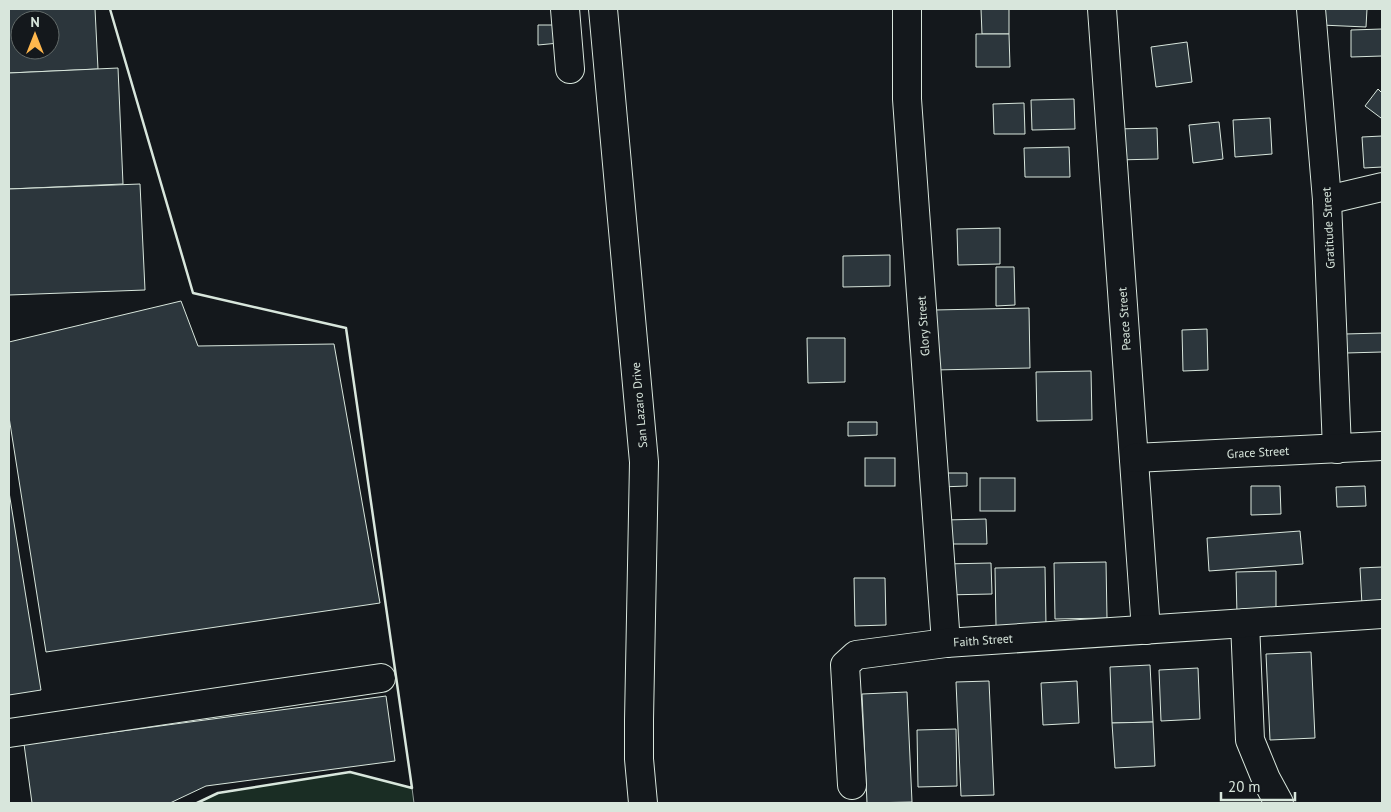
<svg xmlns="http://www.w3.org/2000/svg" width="1391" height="812" font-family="'PT Sans',sans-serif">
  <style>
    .green { fill: #1a2d24; stroke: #939e99 }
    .building { fill: #2c363c; stroke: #d8e6dc; fill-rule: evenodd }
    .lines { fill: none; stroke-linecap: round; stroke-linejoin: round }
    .minor-casing { stroke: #d8e6dc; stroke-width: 30 }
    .minor { stroke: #14181c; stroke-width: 28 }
    .wall { stroke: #d8e6dc; stroke-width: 2.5 }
    .labels { text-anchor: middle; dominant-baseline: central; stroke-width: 4; stroke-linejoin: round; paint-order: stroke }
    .street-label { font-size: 12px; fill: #d8e6dc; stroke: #14181c }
  </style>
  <rect width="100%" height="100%" fill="#14181c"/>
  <polygon class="green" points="350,772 412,788 414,803 197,803 218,793"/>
  <g class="building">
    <path d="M 9,9 L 95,9 L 98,69 L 9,73 ZM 20,20 L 50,20 L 50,50 L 20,50 Z"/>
    <polygon points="981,9 1009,9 1009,34 982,34"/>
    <polygon points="1321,9 1367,9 1366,27 1321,25"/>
    <polygon points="538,25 558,25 559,43 538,45"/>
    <polygon points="1382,29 1382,56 1351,57 1351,30"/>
    <polygon points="976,34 1009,34 1010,67 976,67"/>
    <polygon points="1187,42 1192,82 1156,87 1151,47"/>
    <polygon points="118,68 123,184 9,189 9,73"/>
    <polygon points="1378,89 1382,93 1382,116 1381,118 1365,106"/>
    <polygon points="1074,99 1075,129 1032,130 1031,100"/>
    <polygon points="1024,103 1025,134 994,134 993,104"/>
    <polygon points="1270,118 1272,154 1235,157 1233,120"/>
    <polygon points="1219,122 1223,159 1193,163 1189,125"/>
    <polygon points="1157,128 1158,159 1116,160 1116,129"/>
    <polygon points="1382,136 1382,167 1364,168 1362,137"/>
    <polygon points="1069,147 1070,177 1025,177 1024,148"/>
    <polygon points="140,184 145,290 9,295 9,189"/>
    <polygon points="1000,228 1000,264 958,265 957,229"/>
    <polygon points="890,255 890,286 843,287 843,256"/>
    <polygon points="996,267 1014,267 1015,305 996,306"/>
    <polygon points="181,301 198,346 334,344 380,603 46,652 9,417 9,342"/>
    <polygon points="1029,308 1030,368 934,370 934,310"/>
    <polygon points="1207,329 1208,370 1183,371 1182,330"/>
    <polygon points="1382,333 1382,352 1346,353 1345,334"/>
    <polygon points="807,338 845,338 845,382 808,383"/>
    <polygon points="1091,371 1092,420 1037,421 1036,372"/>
    <polygon points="848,422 877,422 877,435 848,436"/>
    <rect x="865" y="458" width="30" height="28"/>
    <polygon points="940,473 967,473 967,486 940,487"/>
    <rect x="980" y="478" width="35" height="33"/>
    <polygon points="1251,486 1280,486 1281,514 1251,515"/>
    <polygon points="1365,486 1366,506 1337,507 1336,487"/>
    <polygon points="9,492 41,690 9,695"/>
    <polygon points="986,519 987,544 946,544 945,520"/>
    <polygon points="1300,531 1303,564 1209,571 1207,538"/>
    <polygon points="1106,562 1107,618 1055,619 1054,563"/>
    <polygon points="991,563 992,594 944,595 944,564"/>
    <polygon points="1045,567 1046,625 996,626 995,568"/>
    <polygon points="1382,567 1382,604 1362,605 1360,568"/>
    <polygon points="1276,571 1276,615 1237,615 1236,572"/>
    <polygon points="854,578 885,578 886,625 855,626"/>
    <polygon points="1311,652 1315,738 1270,740 1266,654"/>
    <polygon points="1150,665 1153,722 1112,723 1110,667"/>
    <polygon points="1198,668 1200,719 1161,721 1159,670"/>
    <polygon points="989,681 994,795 961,796 956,682"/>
    <polygon points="1077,681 1079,723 1043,725 1041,683"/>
    <polygon points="907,692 912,802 867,803 862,694"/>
    <polygon points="386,696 395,761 206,786 170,803 32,803 24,744"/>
    <polygon points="1153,722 1155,766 1115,768 1112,723"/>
    <polygon points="956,729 957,786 918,787 917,730"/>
  </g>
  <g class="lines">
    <defs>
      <g id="minor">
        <polyline points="565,9 570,69"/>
        <polyline points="603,9 644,462 639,720 639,759 643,803"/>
        <polyline points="907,9 907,99 946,643"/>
        <polyline points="1102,9 1146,630"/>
        <polyline points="1311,9 1327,200 1337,449"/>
        <polyline points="1327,200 1382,187"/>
        <polyline points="1134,458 1382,446"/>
        <polyline points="1245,623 1250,740 1266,779 1279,803"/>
        <polyline points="9,733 381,678"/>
        <polyline points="852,785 845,665 856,655 946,643 1382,614"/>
      </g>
    </defs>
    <use href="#minor" class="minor-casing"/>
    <use href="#minor" class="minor"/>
    <polyline class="wall" points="110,9 193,293 346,328 412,788 350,772 218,793 197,803"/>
  </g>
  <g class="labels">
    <g class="street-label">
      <text transform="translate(1328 228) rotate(-93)">Gratitude Street</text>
      <text transform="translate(1124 319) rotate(-94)">Peace Street</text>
      <text transform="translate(923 326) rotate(-94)">Glory Street</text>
      <text transform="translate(639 405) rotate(-95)">San Lazaro Drive</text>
      <text transform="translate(1258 452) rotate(-3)">Grace Street</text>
      <text transform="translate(983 640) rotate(-4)">Faith Street</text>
    </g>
  </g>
  <rect width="1391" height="812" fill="none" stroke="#d8e6dc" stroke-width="20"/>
  <g transform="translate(35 35)"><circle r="24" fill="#14181c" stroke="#626a69"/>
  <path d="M0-4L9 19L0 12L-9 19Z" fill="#ffb74d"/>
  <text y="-8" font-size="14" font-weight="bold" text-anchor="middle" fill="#d8e6dc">N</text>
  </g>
  <path d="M1221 792v8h74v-8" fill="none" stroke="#d8e6dc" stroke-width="2.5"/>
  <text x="1228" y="792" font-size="15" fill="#d8e6dc" stroke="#14181c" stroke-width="4" paint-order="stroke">20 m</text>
</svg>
